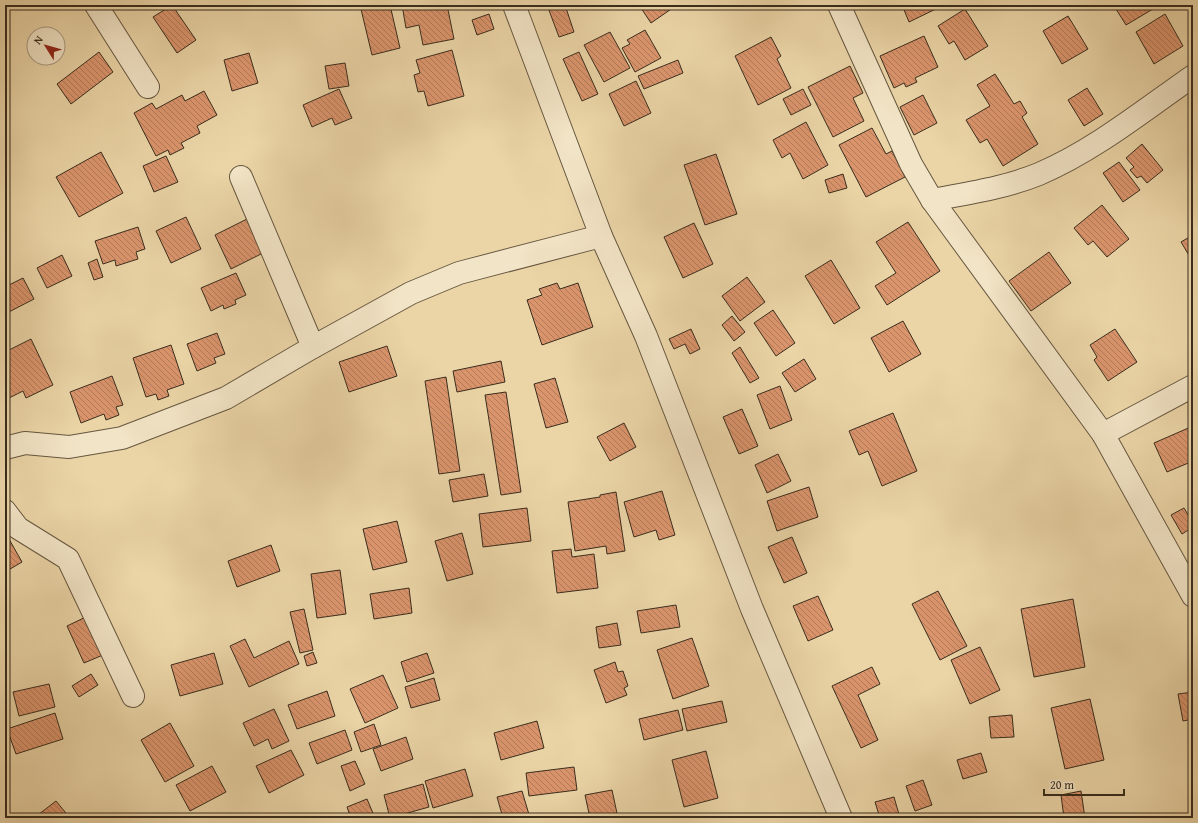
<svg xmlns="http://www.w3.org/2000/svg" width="1198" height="823" font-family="'Gentium Book Plus',serif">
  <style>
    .building { fill: url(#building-back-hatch); stroke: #392d1d }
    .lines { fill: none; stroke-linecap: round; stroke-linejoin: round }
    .minor-casing { stroke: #665740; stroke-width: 24 }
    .tertiary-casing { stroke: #665740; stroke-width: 24 }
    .minor { stroke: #f2e4c6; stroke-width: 22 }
    .tertiary { stroke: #f2e4c6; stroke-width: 22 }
  </style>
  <defs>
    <pattern id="building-back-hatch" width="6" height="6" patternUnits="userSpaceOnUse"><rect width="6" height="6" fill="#db956d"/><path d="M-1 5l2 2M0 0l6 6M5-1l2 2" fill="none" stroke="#b37a59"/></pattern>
  </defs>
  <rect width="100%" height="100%" fill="#ebd5a7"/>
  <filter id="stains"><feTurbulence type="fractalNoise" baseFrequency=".005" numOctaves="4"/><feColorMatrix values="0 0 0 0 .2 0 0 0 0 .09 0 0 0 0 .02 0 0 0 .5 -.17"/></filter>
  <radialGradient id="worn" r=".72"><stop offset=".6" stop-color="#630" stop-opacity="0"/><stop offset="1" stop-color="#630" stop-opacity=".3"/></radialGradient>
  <g class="building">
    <polygon points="172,5 196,40 177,53 153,17"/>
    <polygon points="360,5 390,5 400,48 372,55"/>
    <polygon points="402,5 447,5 454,39 423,45 419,25 406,28"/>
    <polygon points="547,5 565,5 574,32 559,37"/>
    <polygon points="639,5 677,5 651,23"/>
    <polygon points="902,5 944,5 909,22"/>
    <polygon points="1122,5 1157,5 1158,6 1126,25 1116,9"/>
    <polygon points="965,9 988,46 965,60 954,41 949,44 938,26"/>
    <polygon points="489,14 494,29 477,35 472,20"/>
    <polygon points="1165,14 1183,46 1154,64 1136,32"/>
    <polygon points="1068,16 1088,49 1062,64 1043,31"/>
    <polygon points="645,30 661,58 635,72 622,48 630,44 627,40"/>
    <polygon points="610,32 630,68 604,82 584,45"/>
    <polygon points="924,36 938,67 915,78 917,82 906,87 904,83 894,88 880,56"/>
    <polygon points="771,37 781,56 777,59 791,88 758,105 735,56"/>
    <polygon points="452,50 464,96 428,106 424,91 418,92 414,75 420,73 416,60"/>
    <polygon points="99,52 113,72 71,104 57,84"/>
    <polygon points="579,52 598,94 582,101 563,59"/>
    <polygon points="249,53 258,83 232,91 224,60"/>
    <polygon points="678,60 683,73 644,89 638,76"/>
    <polygon points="345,63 349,86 329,89 325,66"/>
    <polygon points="850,66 863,93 853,98 864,121 833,137 808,87"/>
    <polygon points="995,74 1014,104 1020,101 1027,113 1022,117 1038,144 1003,166 987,139 980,143 966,120 990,106 977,85"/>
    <polygon points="636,81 651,113 624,126 609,94"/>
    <polygon points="1087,88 1103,114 1084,126 1068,100"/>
    <polygon points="339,89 352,118 335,125 332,118 312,127 303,105"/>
    <polygon points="803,89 811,105 791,115 783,99"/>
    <polygon points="204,91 217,115 197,126 200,133 181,143 184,148 170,155 168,150 156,156 134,113 152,103 156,109 182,95 185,101"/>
    <polygon points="923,95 937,123 914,135 900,107"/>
    <polygon points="806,122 828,165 803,179 790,153 782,158 773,140"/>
    <polygon points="872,128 886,154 892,151 905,177 866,197 839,145"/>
    <polygon points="1142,144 1163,170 1147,183 1141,176 1137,178 1130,170 1134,167 1126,158"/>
    <polygon points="101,152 123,193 79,217 56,177"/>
    <polygon points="716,154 737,214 705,225 684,165"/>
    <polygon points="166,156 178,182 154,192 143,166"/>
    <polygon points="1119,162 1140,190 1123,202 1103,173"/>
    <polygon points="843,174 847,188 829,193 825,180"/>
    <polygon points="1102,205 1129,239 1107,257 1093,241 1088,245 1074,228"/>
    <polygon points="186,217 201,249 171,263 156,231"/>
    <polygon points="247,219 263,253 231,269 215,235"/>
    <polygon points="908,222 940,271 887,305 875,286 896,273 876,242"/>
    <polygon points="694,223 713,264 683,278 664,237"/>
    <polygon points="138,227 145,249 136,252 138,259 116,266 115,260 103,264 95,241"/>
    <polygon points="1193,235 1193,262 1181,242"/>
    <polygon points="1049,252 1071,283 1031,311 1009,281"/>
    <polygon points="62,255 72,276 47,288 37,268"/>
    <polygon points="97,259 103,277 94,280 88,263"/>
    <polygon points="831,260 860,308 834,324 805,276"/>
    <polygon points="236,273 246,295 235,300 236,304 224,309 223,305 211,311 201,288"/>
    <polygon points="747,277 765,302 740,321 722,296"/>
    <polygon points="23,278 34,299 5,314 5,287"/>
    <polygon points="557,283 560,289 578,283 593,327 542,345 527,300 542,295 539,289"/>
    <polygon points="773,310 795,343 776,356 754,323"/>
    <polygon points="732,316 745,332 734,341 722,325"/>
    <polygon points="903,321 921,354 889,372 871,338"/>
    <polygon points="691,329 700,349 690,354 685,344 674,349 669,339"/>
    <polygon points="1115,329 1137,362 1108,381 1094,360 1097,357 1090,345"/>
    <polygon points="217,333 225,354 214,358 216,363 197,371 187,344"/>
    <polygon points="31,339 53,385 26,398 23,391 5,400 5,352"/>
    <polygon points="171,345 184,384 167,390 169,396 158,400 156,394 146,397 133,358"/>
    <polygon points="387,346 397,376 349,392 339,362"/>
    <polygon points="740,347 759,378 750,383 732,353"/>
    <polygon points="804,359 816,379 795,392 782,373"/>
    <polygon points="501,361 505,382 457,392 453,371"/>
    <polygon points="112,376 123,405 116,407 119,415 106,420 104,414 81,423 70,392"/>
    <polygon points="446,377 460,471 439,474 425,381"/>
    <polygon points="555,378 568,422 546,428 534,384"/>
    <polygon points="780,386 792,420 770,429 757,395"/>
    <polygon points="506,392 521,492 501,495 485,395"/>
    <polygon points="742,409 758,446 739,454 723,417"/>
    <polygon points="893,413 917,471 882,486 868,451 859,455 849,431"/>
    <polygon points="624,423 636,447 610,461 597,437"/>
    <polygon points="1193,426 1193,461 1167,472 1154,443"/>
    <polygon points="778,454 791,481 767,493 755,465"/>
    <polygon points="484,474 488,496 453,502 449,480"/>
    <polygon points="809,487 818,517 777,531 767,501"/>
    <polygon points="662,491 675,535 659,540 656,530 634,537 624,502"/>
    <polygon points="616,492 625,551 607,554 606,546 575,551 568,502 600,497 600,495"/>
    <polygon points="527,508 531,541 483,547 479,514"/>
    <polygon points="1184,508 1193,523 1193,527 1182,534 1171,515"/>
    <polygon points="397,521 407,562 373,570 363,529"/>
    <polygon points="5,532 22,562 5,572"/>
    <polygon points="462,533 473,574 447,581 435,541"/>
    <polygon points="792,537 807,573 784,583 768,547"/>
    <polygon points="271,545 280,571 237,587 228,561"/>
    <polygon points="571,549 572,557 594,554 598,588 557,593 552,551"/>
    <polygon points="340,570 346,614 317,618 311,574"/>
    <polygon points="409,588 412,613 374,619 370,594"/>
    <polygon points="938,591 967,646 940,660 912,604"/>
    <polygon points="818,596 833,630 808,641 793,606"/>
    <polygon points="1073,599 1085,667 1034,677 1021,609"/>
    <polygon points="676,605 680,627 641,633 637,611"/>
    <polygon points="304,609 313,650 300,653 290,612"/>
    <polygon points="92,614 110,652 84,663 67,626"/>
    <polygon points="617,623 621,645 599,648 596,627"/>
    <polygon points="692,638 709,686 673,699 657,650"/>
    <polygon points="245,639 254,658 289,641 299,664 249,687 230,646"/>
    <polygon points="980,647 1000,690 970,704 951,660"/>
    <polygon points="313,652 317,663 307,666 304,656"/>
    <polygon points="214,653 223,684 180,696 171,665"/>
    <polygon points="427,653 434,673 407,682 401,662"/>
    <polygon points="615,662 618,672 623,671 628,686 624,688 627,695 606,703 594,670"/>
    <polygon points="872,667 880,684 858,695 878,740 861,748 832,686"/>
    <polygon points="91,674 98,685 79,697 72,686"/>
    <polygon points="383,675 398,708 365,723 350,689"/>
    <polygon points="434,678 440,700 411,708 405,687"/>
    <polygon points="49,684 55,707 19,716 13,692"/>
    <polygon points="327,691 335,716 297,729 288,705"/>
    <polygon points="1193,692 1193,719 1183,721 1178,694"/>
    <polygon points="1090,699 1104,760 1065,769 1051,708"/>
    <polygon points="722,701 727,722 687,731 682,709"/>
    <polygon points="274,709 289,741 272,749 268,739 254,746 243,723"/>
    <polygon points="678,710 683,730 644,740 639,719"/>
    <polygon points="55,713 63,739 16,754 7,729"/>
    <polygon points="1012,715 1014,737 991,738 989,717"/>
    <polygon points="537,721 544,748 501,760 494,733"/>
    <polygon points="170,723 194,766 165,782 141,740"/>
    <polygon points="374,724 381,745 361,752 354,732"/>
    <polygon points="345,730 352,750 317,764 309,743"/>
    <polygon points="406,737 413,759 381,771 373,749"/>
    <polygon points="291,750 304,775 269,793 256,766"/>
    <polygon points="706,751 718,798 684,807 672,760"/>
    <polygon points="981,753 987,772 963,779 957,760"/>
    <polygon points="355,761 365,784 350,791 341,766"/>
    <polygon points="212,766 226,792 190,811 176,785"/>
    <polygon points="574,767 577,790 529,796 526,773"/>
    <polygon points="465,769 473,796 433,808 425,781"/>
    <polygon points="923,780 932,805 915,811 906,786"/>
    <polygon points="423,784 429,807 390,818 384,795"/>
    <polygon points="612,790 618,818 590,818 585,795"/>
    <polygon points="522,791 530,818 503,818 497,797"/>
    <polygon points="1081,791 1085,818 1064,818 1061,795"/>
    <polygon points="894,797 900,818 880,818 875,802"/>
    <polygon points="367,799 375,818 351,818 347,807"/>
    <polygon points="56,801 70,818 34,818"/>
  </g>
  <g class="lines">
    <defs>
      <g id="minor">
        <polyline points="96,5 148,87"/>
        <polyline points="839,5 911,164 932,200 1103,434 1193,596"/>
        <polyline points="241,177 313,347"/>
        <path d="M 932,200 C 968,193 1005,188 1039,174 C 1095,150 1144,110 1193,76"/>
        <polyline points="1103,434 1193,386"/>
        <polyline points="5,448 25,443 69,447 122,438 226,398 313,347 411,293 459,273 601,236"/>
        <polyline points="5,511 18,528 68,559 133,696"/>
      </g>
      <polyline id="tertiary" points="514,5 601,236 646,336 752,609 841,818"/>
    </defs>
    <use href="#minor" class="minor-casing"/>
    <use href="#tertiary" class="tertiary-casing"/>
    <use href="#minor" class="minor"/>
    <use href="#tertiary" class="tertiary"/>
  </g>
  <rect width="1198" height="823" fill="none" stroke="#ebd5a7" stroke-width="20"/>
  <rect x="6" y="6" width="1186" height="811" fill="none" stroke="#392d1d" stroke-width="2"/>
  <rect x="10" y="10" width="1178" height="803" fill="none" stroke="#392d1d"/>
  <g transform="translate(46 46) rotate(307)"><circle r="19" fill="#f2e4c6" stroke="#a89b82"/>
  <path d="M0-3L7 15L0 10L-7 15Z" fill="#8f2418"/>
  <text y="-6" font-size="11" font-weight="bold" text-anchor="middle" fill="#392d1d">N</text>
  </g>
  <path d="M1044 789v6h80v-6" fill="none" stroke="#392d1d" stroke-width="2"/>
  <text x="1050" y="789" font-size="12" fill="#392d1d" stroke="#f2e4c6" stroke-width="3" paint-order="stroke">20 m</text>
  <rect width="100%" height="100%" filter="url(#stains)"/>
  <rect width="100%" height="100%" fill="url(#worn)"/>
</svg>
